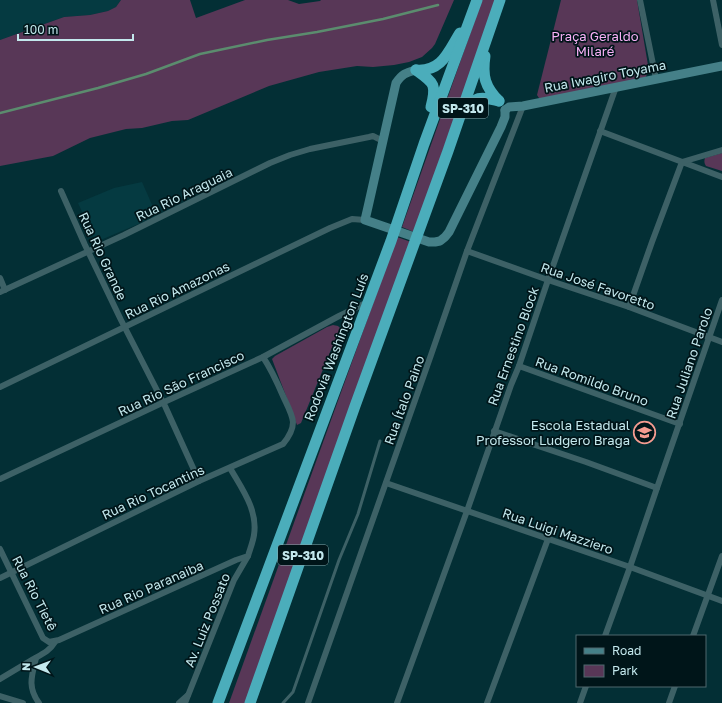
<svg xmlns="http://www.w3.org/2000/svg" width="722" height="703" font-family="'Golos Text',sans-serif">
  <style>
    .built { fill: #053a41 }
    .green { fill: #583757 }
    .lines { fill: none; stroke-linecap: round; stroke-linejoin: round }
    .stream { stroke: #5b8c6e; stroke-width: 2.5 }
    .lane { stroke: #3d6166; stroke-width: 3 }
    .street { stroke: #3d6166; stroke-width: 6 }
    .secondary { stroke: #458088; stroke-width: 9 }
    .highway { stroke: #4badbb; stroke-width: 11 }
    .labels { text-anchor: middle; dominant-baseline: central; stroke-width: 3.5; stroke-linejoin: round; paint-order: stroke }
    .shield { fill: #001519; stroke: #88a9ad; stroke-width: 1 }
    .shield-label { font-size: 12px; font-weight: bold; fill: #c3e8ed }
    .park-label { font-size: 13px; fill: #f8b0f6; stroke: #001519 }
    .street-label { font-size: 13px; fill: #c3e8ed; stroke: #001519 }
    .poi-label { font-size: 13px; fill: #c3e8ed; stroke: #001519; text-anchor: end }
  </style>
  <rect width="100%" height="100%" fill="#032f35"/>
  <g class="built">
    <polygon points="0,0 121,0 116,7 108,11 90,15 64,17 0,40"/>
    <polygon points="142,182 157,216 96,242 78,203 114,188"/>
  </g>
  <g class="green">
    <polygon points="121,0 190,0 196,18 245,0 288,0 299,4 320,1 321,0 454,0 435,44 432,48 422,57 409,62 394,65 373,67 357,66 319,72 269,86 188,120 172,121 142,128 126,129 90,138 53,156 0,166 0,40 64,17 90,15 108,11 116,7"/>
    <polygon points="482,0 496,0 414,232 402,227"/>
    <polygon points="561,0 637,0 649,71 645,78 542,99 539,98 537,95"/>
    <path d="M 722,153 L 722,171 L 706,166 C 704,163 704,161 705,158 Z"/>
    <polygon points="397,237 411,242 247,703 229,703"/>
    <polygon points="333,325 338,326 340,328 301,423 297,425 272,359 275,356 327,327"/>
  </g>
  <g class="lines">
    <polyline class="stream" points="0,113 98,88 146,74 200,54 267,40 317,32 383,19 438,5"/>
    <polyline class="lane" points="283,703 293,692 339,560 358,514 380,441"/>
    <g class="street">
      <polyline points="640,0 656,79"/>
      <polyline points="713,0 722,45"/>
      <polyline points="600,131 722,177"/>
      <polyline points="61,191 85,245 121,320 165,406 199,481"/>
      <polyline points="467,251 548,280 629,307 722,342"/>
      <polyline points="0,278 5,290"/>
      <polyline points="0,292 124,235 270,163 290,155 310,149 369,137 373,136 383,141"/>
      <polyline points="629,307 652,242 682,162 722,150"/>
      <polyline points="519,366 680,424"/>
      <polyline points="0,387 330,228 352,219 365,220"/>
      <polyline points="494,431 586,462 657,488"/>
      <polyline points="0,479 162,403 263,357 339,316 368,302"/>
      <polyline points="386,483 630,567 722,601"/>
      <path d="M 0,549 L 43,638 L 49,642 L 59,640 L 236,560 L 248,556 C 250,549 253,542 254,535 C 258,510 242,489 230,468"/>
      <path d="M 0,578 L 199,481 L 283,444 C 288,438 293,430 293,422 C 292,413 286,403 283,396 C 277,382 271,369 263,357"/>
      <polyline points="605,636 630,567 657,488 722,300"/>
      <polyline points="693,636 722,556"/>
      <path d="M 36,658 C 32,675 27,687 39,703"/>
      <path d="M 0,679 C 10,673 20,667 30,661 C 40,655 49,652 55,642"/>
      <polyline points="0,696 23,703"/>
      <polyline points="179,703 188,695"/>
      <polyline points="185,703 234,580 248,556"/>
      <polyline points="308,703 431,355 467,251 523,106"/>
      <polyline points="397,703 467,511 511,385 519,366 548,280 616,87"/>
      <polyline points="487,703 548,539"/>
      <polyline points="580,703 586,686"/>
      <polyline points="669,703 675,686"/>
    </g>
    <g class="secondary">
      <path d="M 416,70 C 405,73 402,74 396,83 L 368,207 L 365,220 L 429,242 L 435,242 L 440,241 L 445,237 L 449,232 L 501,127 L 505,117 L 505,110"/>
      <polyline points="505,110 509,107 523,106 722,66"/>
    </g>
    <g class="highway">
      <path d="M 485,56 C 482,76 485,87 499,101"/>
      <path d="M 416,70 C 442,72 448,52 460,33"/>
      <path d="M 416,70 C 434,83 437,84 431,107"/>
      <path d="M 464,112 C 474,96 481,96 499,101"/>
      <polyline points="218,703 391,241 424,144 477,0"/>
      <polyline points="250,703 355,406 448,151 500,0"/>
    </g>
  </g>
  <defs>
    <symbol id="school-ring" viewBox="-11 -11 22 22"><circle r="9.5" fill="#001519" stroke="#f59c91" stroke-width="1.5"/><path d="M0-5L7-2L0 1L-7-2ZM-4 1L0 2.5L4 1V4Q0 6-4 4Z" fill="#f59c91"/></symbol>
  </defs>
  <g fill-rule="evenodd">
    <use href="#school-ring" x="632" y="420" width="25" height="25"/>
  </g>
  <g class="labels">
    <g class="shield">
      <rect x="438" y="98" width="50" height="20" rx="3"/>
      <rect x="278" y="545" width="50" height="20" rx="3"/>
    </g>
    <g class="shield-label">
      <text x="463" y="108">SP-310</text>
      <text x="303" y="555">SP-310</text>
    </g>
    <g class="park-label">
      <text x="595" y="36">Praça Geraldo<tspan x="595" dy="15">Milaré</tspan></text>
    </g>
    <g class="street-label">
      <text transform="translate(605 76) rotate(-11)">Rua Iwagiro Toyama</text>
      <text transform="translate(184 194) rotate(-26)">Rua Rio Araguaia</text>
      <text transform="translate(103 256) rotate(65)">Rua Rio Grande</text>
      <text transform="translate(598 286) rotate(19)">Rua José Favoretto</text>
      <text transform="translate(177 290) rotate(-26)">Rua Rio Amazonas</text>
      <text transform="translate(513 346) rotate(-70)">Rua Ernestino Block</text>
      <text transform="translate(336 347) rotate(-69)">Rodovia Washington Luís</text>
      <text transform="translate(689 363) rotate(-71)">Rua Juliano Parolo</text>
      <text transform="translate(592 381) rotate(20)">Rua Romildo Bruno</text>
      <text transform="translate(181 383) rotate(-25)">Rua Rio São Francisco</text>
      <text transform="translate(404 400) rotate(-70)">Rua Ítalo Paino</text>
      <text transform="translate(153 492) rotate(-25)">Rua Rio Tocantins</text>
      <text transform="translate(558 531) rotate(19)">Rua Luigi Mazziero</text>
      <text transform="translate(151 587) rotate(-24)">Rua Rio Paranaiba</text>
      <text transform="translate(35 593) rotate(63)">Rua Rio Tietê</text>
      <text transform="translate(207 620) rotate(-68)">Av. Luiz Possato</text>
    </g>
    <g class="poi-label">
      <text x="630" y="425">Escola Estadual<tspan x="630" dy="15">Professor Ludgero Braga</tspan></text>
    </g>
  </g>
  <rect x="576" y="635" width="130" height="52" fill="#001519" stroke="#4e696e"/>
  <rect x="584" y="648" width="20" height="6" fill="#458088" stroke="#4e696e"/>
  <text x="612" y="655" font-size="12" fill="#c3e8ed">Road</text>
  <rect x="584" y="665" width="20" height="12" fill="#583757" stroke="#4e696e"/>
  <text x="612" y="675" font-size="12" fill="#c3e8ed">Park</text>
  <g transform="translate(36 667) rotate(271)" stroke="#001519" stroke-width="3" paint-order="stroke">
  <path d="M0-3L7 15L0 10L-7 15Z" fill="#c3e8ed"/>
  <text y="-6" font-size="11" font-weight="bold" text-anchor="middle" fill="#c3e8ed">N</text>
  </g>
  <path d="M18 34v6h115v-6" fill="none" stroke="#c3e8ed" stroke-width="2"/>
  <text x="24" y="34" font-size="12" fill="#c3e8ed" stroke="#001519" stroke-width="3" paint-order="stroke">100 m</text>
</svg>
